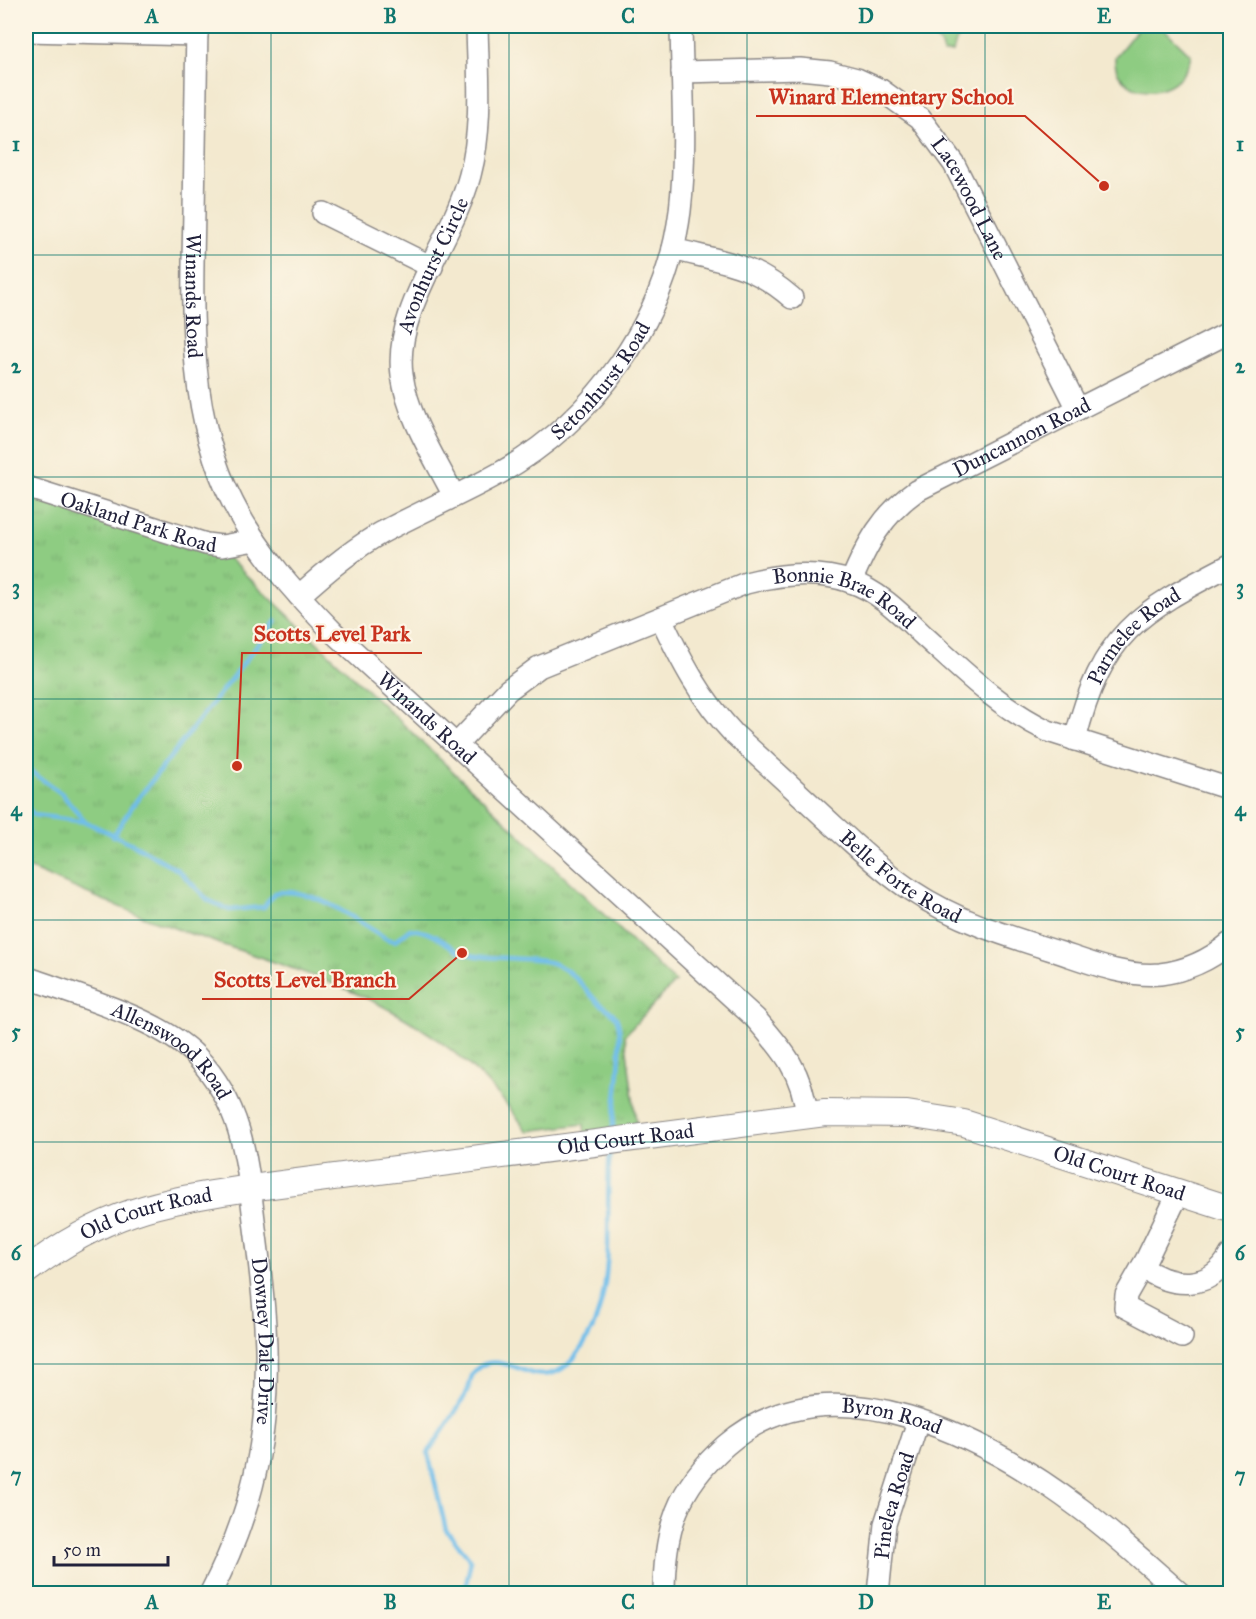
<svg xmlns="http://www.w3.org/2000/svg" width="1256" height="1619" font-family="'IM FELL Great Primer',serif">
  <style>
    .grass { fill: #8ecc82; stroke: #58775e; stroke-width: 1.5 }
    .park { fill: url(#park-tufts); stroke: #58775e; stroke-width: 1.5 }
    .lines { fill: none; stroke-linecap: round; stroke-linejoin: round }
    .stream { stroke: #6fbeea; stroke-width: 4.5 }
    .minor-casing { stroke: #8a8685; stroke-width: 24 }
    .major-casing { stroke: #8a8685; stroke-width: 28 }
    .minor { stroke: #fff; stroke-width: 21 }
    .major { stroke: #fff; stroke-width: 26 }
    .grid { fill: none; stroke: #0f766e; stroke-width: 1.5; stroke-opacity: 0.55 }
    .labels { text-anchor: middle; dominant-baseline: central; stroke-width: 4.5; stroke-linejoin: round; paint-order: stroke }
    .street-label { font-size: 21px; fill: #22223b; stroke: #fcf5e5 }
    .leader { fill: none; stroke: #c8321e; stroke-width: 2 }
    .callout-dot { fill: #c8321e; stroke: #fcf5e5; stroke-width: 2 }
    .callout-label { font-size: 22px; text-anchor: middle; font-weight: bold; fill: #c8321e; stroke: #fcf5e5; stroke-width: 4.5; stroke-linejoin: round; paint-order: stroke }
    .neatline { fill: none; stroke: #0f766e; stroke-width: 2 }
    .grid-label { font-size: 20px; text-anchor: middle; font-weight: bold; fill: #0f766e }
  </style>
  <defs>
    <pattern id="park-tufts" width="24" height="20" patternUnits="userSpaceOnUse" patternTransform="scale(1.5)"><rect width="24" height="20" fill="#8ecc82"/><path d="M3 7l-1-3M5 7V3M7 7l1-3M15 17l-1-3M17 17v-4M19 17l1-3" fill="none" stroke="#7aaf71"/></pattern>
  </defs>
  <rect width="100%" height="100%" fill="#fcf5e5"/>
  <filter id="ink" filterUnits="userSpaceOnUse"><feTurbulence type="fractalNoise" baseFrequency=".0167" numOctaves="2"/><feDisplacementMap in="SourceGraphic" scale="12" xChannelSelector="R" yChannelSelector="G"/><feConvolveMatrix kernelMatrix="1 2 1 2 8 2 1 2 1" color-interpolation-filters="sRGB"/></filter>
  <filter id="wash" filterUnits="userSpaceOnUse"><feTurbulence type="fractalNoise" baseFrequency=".008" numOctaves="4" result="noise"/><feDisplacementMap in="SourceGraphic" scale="24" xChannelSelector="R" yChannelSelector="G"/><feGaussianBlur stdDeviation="1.35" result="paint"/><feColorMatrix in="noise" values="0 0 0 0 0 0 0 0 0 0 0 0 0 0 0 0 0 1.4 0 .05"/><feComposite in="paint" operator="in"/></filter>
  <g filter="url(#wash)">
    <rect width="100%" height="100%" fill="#f3e9cf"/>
    <g class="grass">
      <polygon points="919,26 968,26 956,41 953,52 943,53 940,43"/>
      <path d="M 1140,26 L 1161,26 L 1191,55 C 1181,105 1112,98 1115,57 Z"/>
    </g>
    <path class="park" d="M 26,490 L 228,558 L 675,982 L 625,1035 L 637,1129 L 585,1135 L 584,1124 L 527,1131 C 436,1001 317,979 177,929 C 125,911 76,888 26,867 Z"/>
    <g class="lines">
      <g class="stream">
        <polyline points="26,768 61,793 86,822"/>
        <path d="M 26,806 L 34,815 L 86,822 L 135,845 L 178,870 L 208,900 L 229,910 L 264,907 L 274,893 C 313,885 356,921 387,939 L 395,941 L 410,929 C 442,932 448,952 476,956 C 500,959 524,957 549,962 C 567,967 579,981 591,995 C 597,1004 609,1008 615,1016 C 627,1031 614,1112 612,1133"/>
        <polyline points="113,836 133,805 276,621"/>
        <path d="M 464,1594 L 471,1560 L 446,1530 L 428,1453 C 441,1433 456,1413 467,1392 C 470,1386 470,1376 475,1371 C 490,1352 518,1370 535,1374 C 552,1377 564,1370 574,1358 C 622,1301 603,1218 610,1151"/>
      </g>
    </g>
  </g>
  <g filter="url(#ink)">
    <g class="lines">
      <defs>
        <g id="minor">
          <path id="s1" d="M 197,26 C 196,88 195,150 194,212 C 192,310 187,413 233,503 C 259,554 296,594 336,635 L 755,1018 C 783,1050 802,1071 807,1115"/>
          <polyline points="26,31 197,35"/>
          <path id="s2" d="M 682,72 L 800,69 L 830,72 L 857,79 L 881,90 L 920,118 L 954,164 L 1078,409"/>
          <polyline points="323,213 432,267"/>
          <path d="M 673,249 C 723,262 752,263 792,298"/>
          <path id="s3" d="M 26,487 L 206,544 L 222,546 L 255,540"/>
          <path id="s4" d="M 454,496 C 435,458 408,418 402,375 C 393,309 453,240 470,175 C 483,126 478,75 477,26"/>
          <path id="s5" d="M 851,582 C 867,544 882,515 916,491 L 1230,332"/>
          <path id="s6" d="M 299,596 C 324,573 351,550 381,533 C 420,512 460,495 498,474 C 595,420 666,321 680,211 C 687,150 682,87 681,26"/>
          <path id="s7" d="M 661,618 C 681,661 701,699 734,734 C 768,765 802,796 835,827 C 860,849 884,873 912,891 C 957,921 1007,936 1058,952 C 1091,963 1125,977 1160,974 C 1186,971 1211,959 1230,943"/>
          <path id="s8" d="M 1075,740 C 1102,633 1137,613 1230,565"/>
          <path id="s9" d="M 457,744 L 508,690 L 539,667 L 746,583 C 780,574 817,570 851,582 C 879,591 903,616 924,636 C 964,672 1000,708 1048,731 L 1230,789"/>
          <path id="s10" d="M 26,977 C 76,996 160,1018 197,1057 C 244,1107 247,1163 255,1228 C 273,1366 277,1466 210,1594"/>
          <polyline points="1179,1192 1146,1260 1126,1295 1125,1307 1182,1337"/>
          <path d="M 1142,1267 C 1171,1288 1211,1291 1230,1255"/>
          <path id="s11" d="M 664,1594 C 664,1530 677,1488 726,1445 C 831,1354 988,1439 1081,1509 C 1116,1535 1148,1565 1181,1594"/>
          <path id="s12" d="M 878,1594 L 885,1524 L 918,1421"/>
        </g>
        <g id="major">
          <path id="s13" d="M 26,1271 C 104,1212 156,1202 250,1188 L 825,1113 L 907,1114 L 964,1123 L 1230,1209"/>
        </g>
      </defs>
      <use href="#minor" class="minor-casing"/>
      <use href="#major" class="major-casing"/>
      <use href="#minor" class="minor"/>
      <use href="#major" class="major"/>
    </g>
  </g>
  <path class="grid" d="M 271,26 L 271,1594M 509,26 L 509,1594M 747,26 L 747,1594M 985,26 L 985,1594M 26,255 L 1230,255M 26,477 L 1230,477M 26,699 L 1230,699M 26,920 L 1230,920M 26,1142 L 1230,1142M 26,1364 L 1230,1364"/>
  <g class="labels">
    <g class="street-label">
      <text stroke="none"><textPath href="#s2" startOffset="345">Lacewood Lane</textPath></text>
      <text stroke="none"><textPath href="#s4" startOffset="248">Avonhurst Circle</textPath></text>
      <text stroke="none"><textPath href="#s1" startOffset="270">Winands Road</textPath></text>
      <text stroke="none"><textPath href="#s6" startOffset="375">Setonhurst Road</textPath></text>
      <text stroke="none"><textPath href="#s5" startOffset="232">Duncannon Road</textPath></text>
      <text stroke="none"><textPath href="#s3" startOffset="118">Oakland Park Road</textPath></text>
      <text stroke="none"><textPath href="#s9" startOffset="441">Bonnie Brae Road</textPath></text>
      <text stroke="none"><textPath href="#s8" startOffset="123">Parmelee Road</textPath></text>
      <text stroke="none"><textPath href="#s1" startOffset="774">Winands Road</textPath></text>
      <text stroke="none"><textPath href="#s7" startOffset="358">Belle Forte Road</textPath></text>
      <text stroke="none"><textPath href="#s10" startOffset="166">Allenswood Road</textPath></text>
      <text stroke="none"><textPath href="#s13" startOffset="621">Old Court Road</textPath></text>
      <text stroke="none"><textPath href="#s13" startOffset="1125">Old Court Road</textPath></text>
      <text stroke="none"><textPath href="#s13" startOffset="135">Old Court Road</textPath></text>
      <text stroke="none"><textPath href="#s10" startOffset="488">Downey Dale Drive</textPath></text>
      <text stroke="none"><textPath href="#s11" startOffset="344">Byron Road</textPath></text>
      <text stroke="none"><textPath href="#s12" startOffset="90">Pinelea Road</textPath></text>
    </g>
  </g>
  <path class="leader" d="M1104 186L1025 116H756M237 766L242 653H422M462 953L409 999H202"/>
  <g class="callout-dot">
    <circle cx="1104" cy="186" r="6"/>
    <circle cx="237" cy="766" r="6"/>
    <circle cx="462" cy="953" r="6"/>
  </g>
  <g class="callout-label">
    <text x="891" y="104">Winard Elementary School</text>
    <text x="332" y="641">Scotts Level Park</text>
    <text x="305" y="987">Scotts Level Branch</text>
  </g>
  <rect width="1256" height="1619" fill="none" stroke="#fcf5e5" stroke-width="66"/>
  <path d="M54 1556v9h114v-9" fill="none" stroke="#22223b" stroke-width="3"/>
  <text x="63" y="1556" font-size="18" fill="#22223b" stroke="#fcf5e5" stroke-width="4.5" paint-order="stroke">50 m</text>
  <rect x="33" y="33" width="1190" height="1553" class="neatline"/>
  <g class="grid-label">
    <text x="152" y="23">A</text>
    <text x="390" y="23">B</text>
    <text x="628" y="23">C</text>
    <text x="866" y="23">D</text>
    <text x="1104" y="23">E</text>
    <text x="16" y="151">1</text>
    <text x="1240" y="151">1</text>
    <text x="16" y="373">2</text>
    <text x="1240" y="373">2</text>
    <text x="16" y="594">3</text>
    <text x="1240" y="594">3</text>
    <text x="16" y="816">4</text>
    <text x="1240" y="816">4</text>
    <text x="16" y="1038">5</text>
    <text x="1240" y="1038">5</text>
    <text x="16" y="1260">6</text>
    <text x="1240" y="1260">6</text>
    <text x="16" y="1482">7</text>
    <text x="1240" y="1482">7</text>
    <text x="152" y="1609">A</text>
    <text x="390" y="1609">B</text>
    <text x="628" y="1609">C</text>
    <text x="866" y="1609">D</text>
    <text x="1104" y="1609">E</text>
  </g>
</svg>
